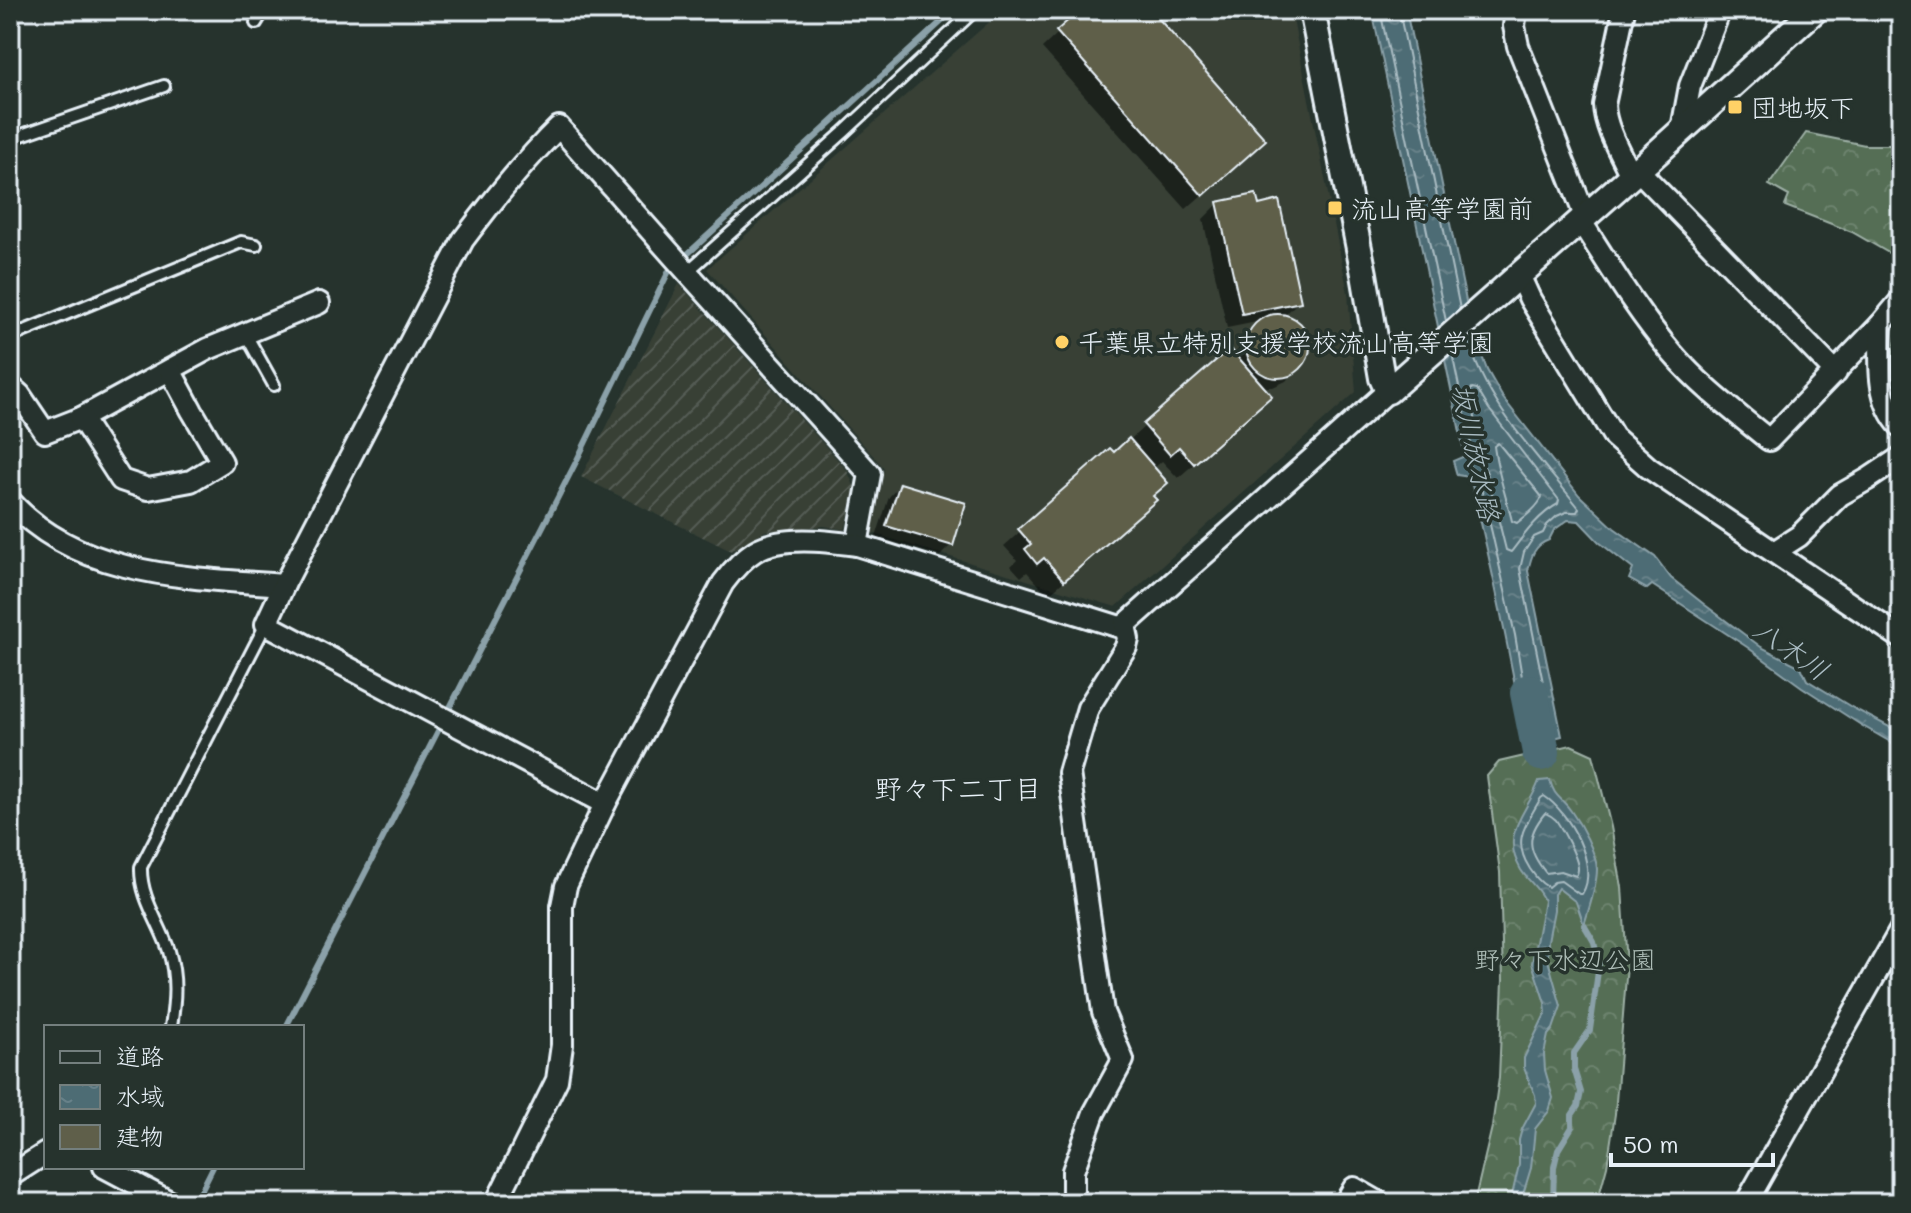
<svg xmlns="http://www.w3.org/2000/svg" width="1911" height="1213" font-family="Mali,'Klee One',sans-serif">
  <style>
    .built { fill: #374036 }
    .industrial { fill: url(#industrial-furrows) }
    .forest { fill: url(#forest-crowns); stroke: #9eb0a6; stroke-width: 2 }
    .water { fill: url(#water-ripples); stroke: #8ba1a9; stroke-width: 2 }
    .shadow { fill: #0007 }
    .lines { fill: none; stroke-linecap: round; stroke-linejoin: round }
    .shore { stroke: #aabcc3; stroke-width: 2 }
    .stream { stroke: #8ba1a9; stroke-width: 6 }
    .river { stroke: #4d6c74; stroke-width: 38 }
    .building { fill: #5f5f4a; stroke: #e8f1f8; stroke-width: 2 }
    .service-casing { stroke: #e8f1f8; stroke-width: 16 }
    .minor-casing { stroke: #e8f1f8; stroke-width: 26 }
    .tertiary-casing { stroke: #e8f1f8; stroke-width: 30 }
    .service { stroke: #26332d; stroke-width: 10 }
    .minor { stroke: #26332d; stroke-width: 20 }
    .tertiary { stroke: #26332d; stroke-width: 24 }
    .poi-dot { fill: #ffd166; stroke: #26332d; stroke-width: 3 }
    .labels { text-anchor: middle; dominant-baseline: central; stroke-width: 7; stroke-linejoin: round; paint-order: stroke }
    .poi-label { font-size: 26px; fill: #e8f1f8; stroke: #26332d; text-anchor: start }
    .park-label { font-size: 26px; fill: #adbdb7; stroke: #26332d }
    .water-label { font-size: 28px; font-style: italic; fill: #aabcc3; stroke: #26332d }
    .neighbourhood-label { font-size: 28px; fill: #e8f1f8; stroke: #26332d }
  </style>
  <defs>
    <pattern id="industrial-furrows" width="10" height="10" patternUnits="userSpaceOnUse" patternTransform="scale(2)"><rect width="10" height="10" fill="#374036"/><path d="M-1 1l2-2M0 10L10 0M9 11l2-2" fill="none" stroke="#545c54"/></pattern>
    <pattern id="forest-crowns" width="20" height="18" patternUnits="userSpaceOnUse" patternTransform="scale(2)"><rect width="20" height="18" fill="#546e55"/><path d="M2 6a3 3 0 1 1 6 0M12 15a3 3 0 1 1 6 0" fill="none" stroke="#6d836e"/></pattern>
    <pattern id="water-ripples" width="26" height="14" patternUnits="userSpaceOnUse" patternTransform="scale(2)"><rect width="26" height="14" fill="#4d6c74"/><path d="M2 4q2-2 4 0t4 0M15 11q2-2 4 0t4 0" fill="none" stroke="#678189"/></pattern>
  </defs>
  <rect width="100%" height="100%" fill="#26332d"/>
  <filter id="ink" filterUnits="userSpaceOnUse"><feTurbulence type="fractalNoise" baseFrequency=".0125" numOctaves="2"/><feDisplacementMap in="SourceGraphic" scale="16" xChannelSelector="R" yChannelSelector="G"/><feConvolveMatrix kernelMatrix="1 2 1 2 8 2 1 2 1" color-interpolation-filters="sRGB"/></filter>
  <g filter="url(#ink)">
    <polygon class="built" points="1003,10 1291,10 1348,293 1356,392 1116,607 872,533 884,468 707,269"/>
    <polygon class="industrial" points="679,284 847,470 855,488 845,530 824,526 765,531 731,551 581,477"/>
    <g class="forest">
      <polygon points="1806,133 1865,145 1901,145 1901,260 1852,232 1785,206 1789,196 1769,185"/>
      <polygon points="1901,315 1901,405 1892,361"/>
      <polygon points="1571,745 1593,755 1611,827 1622,887 1627,965 1615,1114 1607,1166 1597,1203 1474,1203 1492,1127 1499,1078 1503,980 1500,872 1487,776 1499,762"/>
    </g>
    <g class="water">
      <path d="M 1372,10 L 1406,10 L 1467,306 L 1477,342 L 1487,370 L 1503,398 L 1579,495 L 1614,528 L 1655,557 L 1671,578 L 1705,605 L 1761,647 L 1801,667 L 1807,680 L 1853,708 L 1901,733 L 1901,748 L 1861,725 L 1802,687 L 1747,647 L 1652,585 L 1647,589 L 1629,579 L 1633,569 L 1599,542 L 1579,521 L 1568,520 L 1554,530 L 1549,540 C 1534,545 1531,557 1528,571 L 1562,736 L 1526,745 C 1510,655 1492,566 1470,477 L 1457,475 L 1453,461 L 1465,456 Z"/>
      <path d="M 1550,780 C 1554,798 1562,797 1571,811 C 1581,825 1596,852 1597,869 C 1597,887 1589,908 1584,925 L 1576,902 L 1558,888 L 1554,894 L 1554,910 L 1548,941 L 1548,960 L 1561,1006 L 1553,1029 L 1548,1035 L 1544,1054 L 1545,1070 L 1553,1098 L 1549,1111 L 1535,1129 L 1531,1168 L 1524,1191 L 1525,1203 L 1512,1203 L 1513,1191 L 1519,1165 L 1519,1140 L 1522,1129 L 1536,1103 L 1535,1095 L 1524,1068 L 1524,1058 L 1546,1012 L 1545,1003 L 1532,963 L 1544,901 C 1540,889 1528,881 1521,870 C 1499,833 1527,814 1539,781 Z"/>
    </g>
    <g class="shadow">
      <polygon points="1083,10 1148,10 1248,155 1186,209 1042,48"/>
      <polygon points="1218,204 1299,301 1283,317 1293,319 1303,329 1308,342 1306,356 1286,381 1273,387 1262,387 1254,411 1178,478 1162,461 1153,469 1152,497 1139,515 1048,595 1027,572 1021,577 1011,566 1017,560 1004,546 1110,451 1113,455 1145,426 1235,357 1241,341 1262,321 1227,328 1203,219"/>
      <polygon points="900,485 951,545 940,556 876,537 889,497"/>
    </g>
    <g class="lines">
      <g class="shore">
        <polyline points="1380,10 1446,321"/>
        <polyline points="1399,10 1460,309"/>
        <path d="M 1452,353 L 1473,454 L 1469,466 L 1478,475 L 1492,533 L 1515,635 L 1531,731 L 1536,734 L 1550,731 L 1552,727 L 1520,569 L 1524,552 L 1534,537 L 1543,533 L 1547,525 L 1557,516 L 1566,512 L 1577,512 L 1579,508 C 1538,456 1486,405 1468,339"/>
        <path d="M 1472,388 L 1477,389 L 1489,409 L 1559,500 L 1558,504 C 1538,515 1524,535 1511,552 L 1506,550 L 1487,473 L 1482,463 L 1482,453 L 1470,392 Z"/>
        <path d="M 1498,443 L 1542,497 C 1538,507 1526,516 1517,523 L 1512,521 C 1506,496 1497,471 1494,446 Z"/>
        <path d="M 1544,796 C 1569,812 1600,866 1582,894 L 1579,894 L 1561,881 L 1554,882 L 1548,887 C 1540,883 1535,876 1530,869 C 1511,840 1526,824 1541,798 Z"/>
        <path d="M 1545,813 C 1550,815 1551,815 1556,820 C 1562,829 1579,859 1578,870 C 1578,872 1577,874 1576,876 L 1561,871 L 1546,873 C 1527,850 1526,836 1545,813 Z"/>
      </g>
      <g class="stream">
        <polyline points="286,1027 575,464 669,271 954,10"/>
        <polyline points="195,1203 213,1167"/>
        <polyline points="1553,1203 1554,1167 1558,1150 1572,1127 1572,1115 1578,1106 1581,1092 1574,1069 1574,1053 1590,1030 1599,964 1594,942 1584,925"/>
      </g>
      <polyline class="river" points="1529,693 1541,752"/>
    </g>
    <g class="building">
      <polygon points="1080,10 1151,10 1266,140 1203,196 1056,31"/>
      <polygon points="1256,194 1259,205 1279,200 1301,302 1242,314 1217,202"/>
      <circle cx="1278" cy="346" r="32"/>
      <polygon points="1230,348 1272,396 1194,464 1179,447 1170,455 1143,424"/>
      <polygon points="1129,438 1168,483 1153,496 1157,500 1064,581 1044,558 1037,564 1025,549 1031,544 1018,529 1110,448 1114,452"/>
      <polygon points="900,483 966,503 953,546 886,526"/>
    </g>
    <g class="lines">
      <defs>
        <g id="service">
          <polyline points="256,23 264,10"/>
          <polyline points="10,139 164,86"/>
          <polyline points="687,272 843,133 975,10"/>
          <polyline points="245,333 274,385"/>
          <polyline points="10,337 241,242 256,245"/>
          <path d="M 171,1027 C 175,1000 177,978 169,951 C 160,923 140,898 141,867 L 266,624"/>
        </g>
        <g id="minor">
          <polyline points="1516,10 1514,26 1518,46 1585,216"/>
          <path d="M 1624,10 L 1604,105 C 1605,129 1621,154 1631,176"/>
          <polyline points="1682,129 1690,86 1720,10"/>
          <polyline points="1638,170 1836,373"/>
          <path d="M 1580,220 C 1609,265 1637,312 1672,353 C 1700,386 1736,413 1769,440 L 1881,324 L 1901,300"/>
          <polyline points="1519,275 1530,299 1614,437 1649,468 1901,638"/>
          <path d="M 1881,324 C 1880,359 1875,400 1901,427"/>
          <polyline points="10,386 20,395 45,432 81,418 208,349 319,303"/>
          <polyline points="81,418 121,480 148,489 191,481 222,462 192,411 170,370"/>
          <path d="M 10,501 C 78,577 190,578 284,585"/>
          <polyline points="1774,552 1799,536 1840,495 1868,479 1901,457"/>
          <path d="M 605,804 L 266,624 L 284,585 L 463,240 C 493,200 523,162 559,127 L 687,272 L 870,474 L 857,545"/>
          <polyline points="104,1167 172,1203"/>
          <polyline points="10,1176 46,1153"/>
          <path d="M 496,1203 L 557,1080 L 562,1045 L 562,906 L 566,886 L 605,804 L 723,583 C 732,571 742,559 755,551 C 782,535 826,541 857,545 L 1120,627 L 1125,625 L 1388,391"/>
          <polyline points="1073,1203 1073,1171 1094,1113 1123,1060 1103,1012 1069,773 1088,708 1126,647 1128,639 1125,625"/>
          <polyline points="1345,1203 1354,1188 1380,1203"/>
          <polyline points="1746,1203 1901,929"/>
        </g>
        <polyline id="tertiary" points="1312,10 1364,274 1382,378 1388,391 1638,170 1815,10"/>
      </defs>
      <use href="#service" class="service-casing"/>
      <use href="#minor" class="minor-casing"/>
      <use href="#tertiary" class="tertiary-casing"/>
      <use href="#service" class="service"/>
      <use href="#minor" class="minor"/>
      <use href="#tertiary" class="tertiary"/>
    </g>
  </g>
  <g class="poi-dot">
    <rect x="1727" y="99" width="16" height="16" rx="4"/>
    <rect x="1327" y="200" width="16" height="16" rx="4"/>
    <circle cx="1062" cy="342" r="8"/>
  </g>
  <g class="labels">
    <g class="poi-label">
      <text x="1751" y="107">団地坂下</text>
      <text x="1351" y="208">流山高等学園前</text>
      <text x="1078" y="342">千葉県立特別支援学校流山高等学園</text>
    </g>
    <g class="park-label">
      <text x="1565" y="959">野々下水辺公園</text>
    </g>
    <g class="water-label">
      <text transform="translate(1477 452) rotate(78)">坂川放水路</text>
      <text transform="translate(1792 649) rotate(35)">八木川</text>
    </g>
    <g class="neighbourhood-label">
      <text x="958" y="788">野々下二丁目</text>
    </g>
  </g>
  <rect width="1911" height="1213" fill="none" stroke="#26332d" stroke-width="40"/>
  <rect x="20" y="20" width="1871" height="1173" fill="none" stroke="#e8f1f8" stroke-width="3" filter="url(#ink)"/>
  <rect x="44" y="1025" width="260" height="144" fill="#26332d" stroke="#747f7e" stroke-width="2"/>
  <rect x="60" y="1051" width="40" height="12" fill="#26332d" stroke="#747f7e" stroke-width="2"/>
  <text x="116" y="1065" font-size="24" fill="#e8f1f8">道路</text>
  <rect x="60" y="1085" width="40" height="24" fill="url(#water-ripples)" stroke="#747f7e" stroke-width="2"/>
  <text x="116" y="1105" font-size="24" fill="#e8f1f8">水域</text>
  <rect x="60" y="1125" width="40" height="24" fill="#5f5f4a" stroke="#747f7e" stroke-width="2"/>
  <text x="116" y="1145" font-size="24" fill="#e8f1f8">建物</text>
  <path d="M1611 1153v12h162v-12" fill="none" stroke="#e8f1f8" stroke-width="4"/>
  <text x="1623" y="1153" font-size="24" fill="#e8f1f8" stroke="#26332d" stroke-width="6" paint-order="stroke">50 m</text>
</svg>
